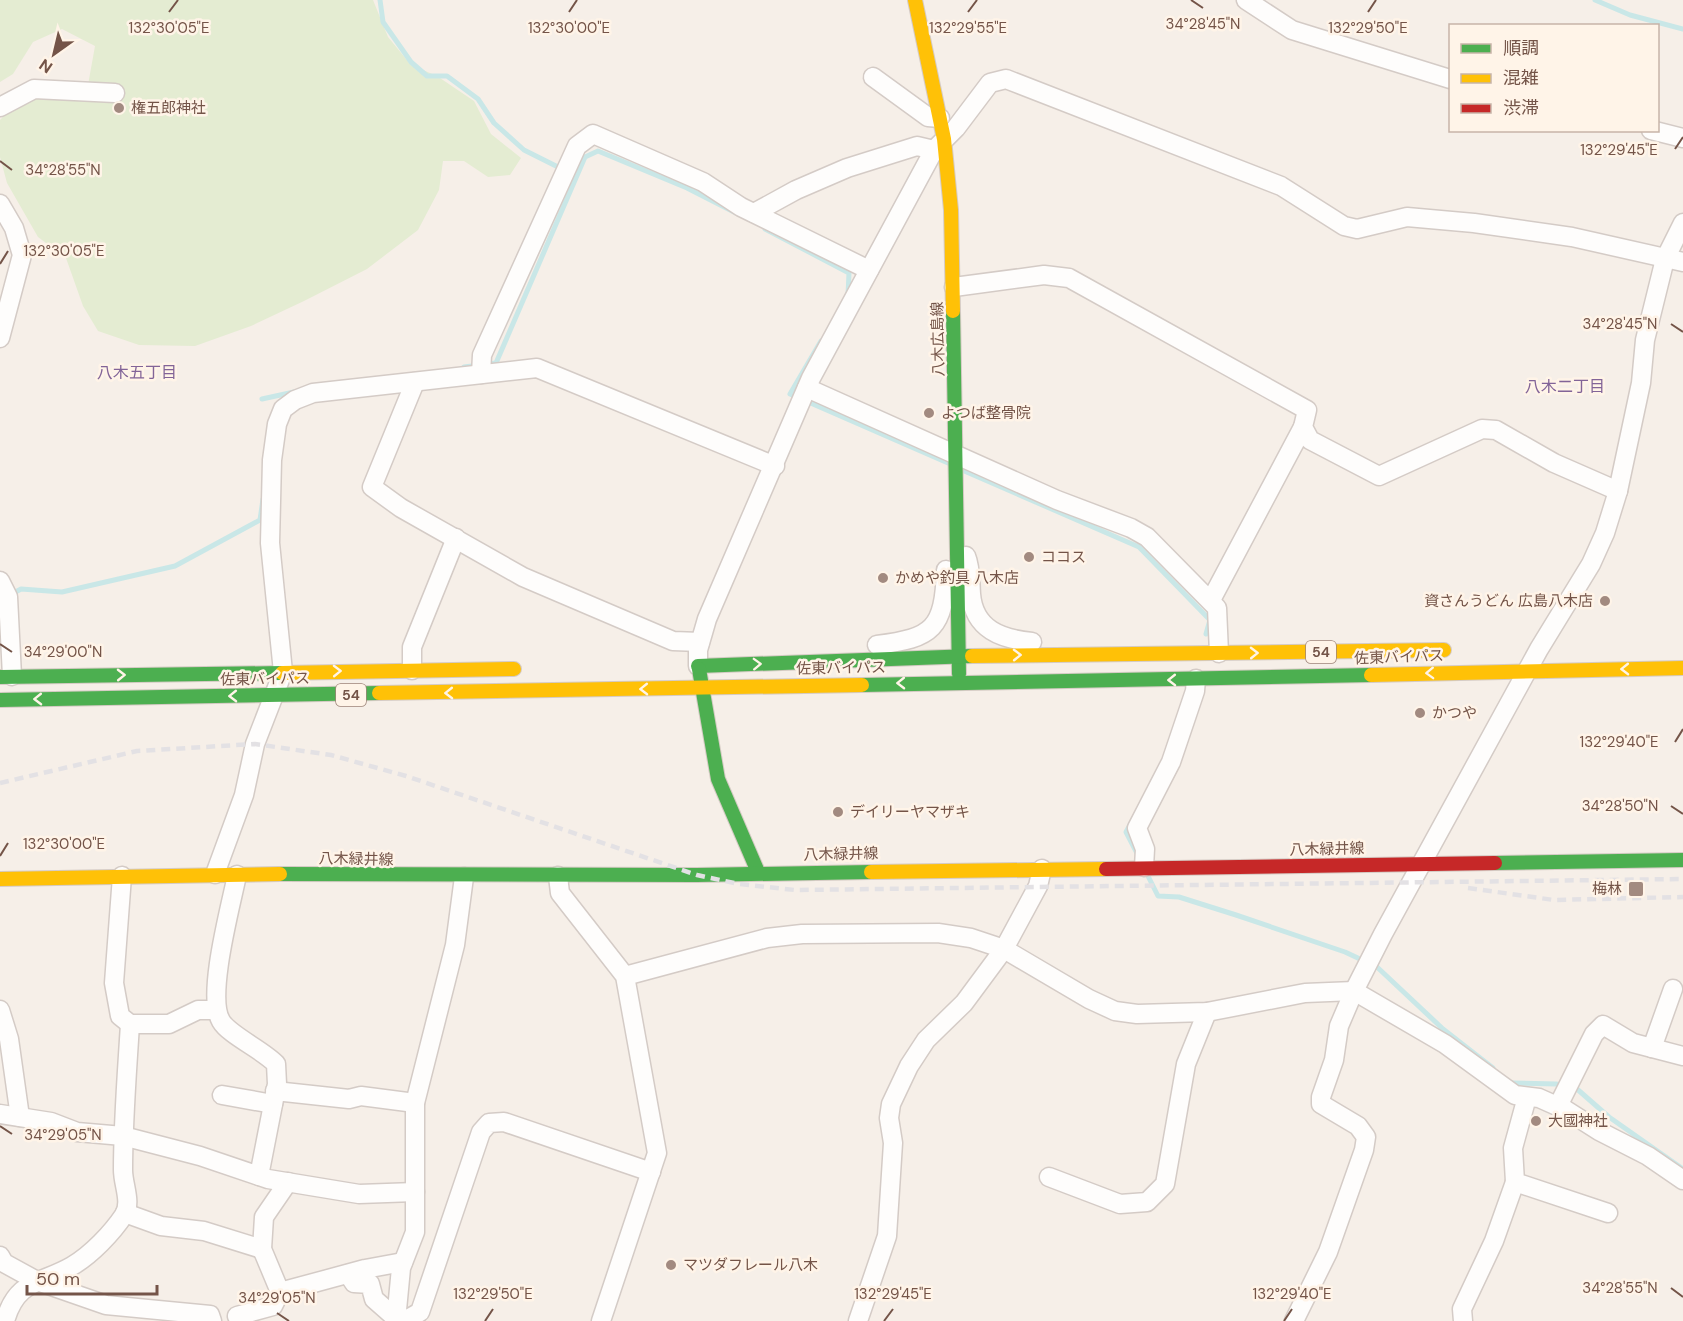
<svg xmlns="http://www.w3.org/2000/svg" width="1683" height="1321" font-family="'DM Sans','Noto Sans JP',sans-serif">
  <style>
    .green { fill: #e4ecd2 }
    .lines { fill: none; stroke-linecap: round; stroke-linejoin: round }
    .stream { stroke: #c9e7e7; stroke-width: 5 }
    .street-casing { stroke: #d4cbc6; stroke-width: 21 }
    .fast-casing { stroke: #d5cbc4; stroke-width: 16 }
    .slow-casing { stroke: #d5cbc4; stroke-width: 16 }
    .jam-casing { stroke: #d5cbc4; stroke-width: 16 }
    .street { stroke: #fefdfc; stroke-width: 18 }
    .fast { stroke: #4caf50; stroke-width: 14 }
    .slow { stroke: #ffc107; stroke-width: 14 }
    .jam { stroke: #c62828; stroke-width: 14 }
    .rail { stroke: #e3e1e4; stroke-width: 4.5; stroke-dasharray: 9 6; stroke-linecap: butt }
    .oneway { stroke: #fff4e8 }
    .ticks { fill: none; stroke: #745448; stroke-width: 2 }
    .poi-dot { fill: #a28a80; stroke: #fff4e8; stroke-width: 2 }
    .labels { text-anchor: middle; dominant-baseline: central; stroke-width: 5; stroke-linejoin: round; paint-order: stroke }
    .shield { fill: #fff4e8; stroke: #9e8478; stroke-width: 1.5 }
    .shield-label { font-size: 14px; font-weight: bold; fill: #745448 }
    .poi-label { font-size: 15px; fill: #745448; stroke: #fff4e8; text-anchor: start }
    .street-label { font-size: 15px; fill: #745448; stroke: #fff4e8 }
    .neighbourhood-label { font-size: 16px; fill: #826498; stroke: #fff4e8 }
    .ticks-label { font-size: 15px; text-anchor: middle; fill: #745448; stroke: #fff4e8; stroke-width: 5; stroke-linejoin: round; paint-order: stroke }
  </style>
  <rect width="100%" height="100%" fill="#f6efe8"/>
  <polygon class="green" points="0,0 373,0 388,37 411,65 437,76 474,101 491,134 521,158 510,175 488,177 464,161 443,161 439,190 418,230 367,269 304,301 251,326 195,346 139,345 98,331 83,306 66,258 38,237 7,183 0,157 0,120 16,103 62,94 88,85 95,46 62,29 33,42 13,74 0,82"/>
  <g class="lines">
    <g class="stream">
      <polyline points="380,0 383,22 411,62 427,76 447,76 478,99 494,123 524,150 564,170"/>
      <polyline points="1595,0 1630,15 1683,29"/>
      <polyline points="765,229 849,273 848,295"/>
      <polyline points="821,341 790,394 948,463"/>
      <polyline points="464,367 496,363 585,157 598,151 687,188 736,213"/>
      <polyline points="262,399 294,392"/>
      <polyline points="962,470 1139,547 1210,620 1206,634"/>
      <polyline points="10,595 21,589 62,592 175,566 260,520 263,499"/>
      <polyline points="1131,823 1126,832 1139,857"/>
      <polyline points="1148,876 1158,896 1179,897 1236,915 1345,952 1377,967 1443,1029 1493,1068"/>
      <polyline points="1512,1083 1556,1084 1577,1089 1609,1117 1683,1169"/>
    </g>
    <defs>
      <g id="street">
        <polyline points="1246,0 1292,30 1450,79"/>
        <polyline points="873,77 928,117 940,118"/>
        <polyline points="0,107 34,89 115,93"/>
        <polyline points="1651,130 1683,138"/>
        <polyline points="0,204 14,228 22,255 0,338"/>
        <polyline points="754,213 796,190 847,168 917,146 934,150"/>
        <polyline points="954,287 1044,275 1069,278 1307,410 1303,427 1310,440 1379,476 1482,429 1496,430 1554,463 1618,491"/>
        <polyline points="481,374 482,355 577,146 593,134 703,182 741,207 869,270"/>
        <polyline points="415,382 372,487 401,508 523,577 673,641 700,642"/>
        <polyline points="807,388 1057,500 1131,528 1147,537 1217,608 1219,653"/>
        <path d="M 966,556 C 971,568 970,581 971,594 C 974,630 1002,639 1032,642"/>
        <polyline points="0,581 8,597 12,676"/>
        <polyline points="1211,600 1303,427"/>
        <path d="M 877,645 C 933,638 944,629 946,570"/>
        <polyline points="698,666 698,650 707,619 811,378 934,150 956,128 990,83 1006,79 1281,186 1344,226 1357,229 1407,217 1474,223 1572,237 1683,262"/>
        <polyline points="412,670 412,647 456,538"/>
        <polyline points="1144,867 1145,849 1137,828 1171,762 1195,691 1196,679"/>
        <polyline points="215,874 244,795 255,744 283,672 270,543 272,460 277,424 283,409 295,400 313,393 537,368 775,466"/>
        <path d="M 237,875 C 231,905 206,996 221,1021 C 229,1035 263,1050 276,1064 L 277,1084 L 259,1176"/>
        <polyline points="122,876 114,983 120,1016 130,1024 169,1024 198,1010 216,1010"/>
        <polyline points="558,876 560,893 625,976 657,1153 601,1321"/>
        <polyline points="625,976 767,938 802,934 938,933 971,938 1004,949 1089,999 1115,1011 1137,1014 1207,1012 1305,993 1354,991 1445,1044 1515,1095 1539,1098 1566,1110 1599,1131 1648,1156 1683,1180"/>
        <polyline points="0,1010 9,1039 20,1117"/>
        <polyline points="1652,1048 1673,989"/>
        <polyline points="275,1091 349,1099 361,1096 415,1103"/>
        <polyline points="222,1095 273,1104"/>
        <polyline points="1527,1097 1513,1148 1515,1182 1608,1213"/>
        <polyline points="1558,1106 1594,1034 1603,1025 1633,1043 1683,1056"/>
        <polyline points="0,1114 51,1122 77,1132 123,1136 200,1156 268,1179 359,1194 415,1192"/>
        <polyline points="1049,1177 1120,1204 1147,1202 1165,1184 1186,1064 1207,1012"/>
        <polyline points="288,1182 264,1217 262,1249 280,1292 365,1269 403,1262"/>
        <polyline points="125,1213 161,1226 204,1231 262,1249"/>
        <polyline points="0,1256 4,1263 37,1281 106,1305 210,1315 212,1321"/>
        <polyline points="348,1274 354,1283 370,1284 374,1299 399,1321"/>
        <polyline points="237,1316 273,1306 280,1292"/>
        <path d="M 5,1321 C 17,1279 41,1284 72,1266 C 91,1255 112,1233 124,1215 C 132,1202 123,1185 123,1170 C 123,1121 127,1073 130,1024"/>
        <polyline points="400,1321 397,1310 401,1268 415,1232 415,1103 455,945 464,877"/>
        <polyline points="404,1321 420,1312 481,1132 489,1123 504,1122 651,1172"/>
        <polyline points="858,1321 887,1236 893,1143 889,1118 891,1104 909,1066 926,1040 964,1003 1004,949 1038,886 1042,869"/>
        <polyline points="1294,1321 1328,1252 1364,1150 1366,1137 1358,1126 1321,1104 1321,1097 1334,1060 1339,1026 1354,991 1383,934 1539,649 1591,564 1605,533 1618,491 1641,383 1645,340 1665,259 1683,223"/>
        <polyline points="1463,1321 1462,1309 1494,1241 1515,1182"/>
      </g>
      <g id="fast">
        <polyline points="953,311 959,674"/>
        <polyline points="698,666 972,656"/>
        <polyline points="699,669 718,779 758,872"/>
        <polyline points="0,677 282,673"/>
        <polyline points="862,685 1371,675"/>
        <polyline points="0,700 379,693"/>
        <polyline points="1495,863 1683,860"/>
        <polyline points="280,874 697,875 871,872"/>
      </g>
      <g id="slow">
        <polyline points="915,0 944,139 951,210 953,311"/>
        <polyline points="972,656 1444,650"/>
        <polyline points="282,673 514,669"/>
        <polyline points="1371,675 1683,668"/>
        <polyline points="379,693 862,685"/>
        <polyline points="871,872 1106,869"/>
        <polyline points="0,879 280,874"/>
      </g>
      <polyline id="jam" points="1106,869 1495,863"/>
    </defs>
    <use href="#street" class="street-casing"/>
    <use href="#fast" class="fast-casing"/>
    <use href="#slow" class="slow-casing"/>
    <use href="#jam" class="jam-casing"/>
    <use href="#street" class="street"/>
    <use href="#fast" class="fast"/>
    <use href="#slow" class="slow"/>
    <use href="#jam" class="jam"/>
    <g class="rail">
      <polyline points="0,783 137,751 255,744 331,755 406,776 697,875 739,884 795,890 1683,879"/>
      <polyline points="1468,888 1554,900 1683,897"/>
    </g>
  </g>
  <defs><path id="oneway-chevron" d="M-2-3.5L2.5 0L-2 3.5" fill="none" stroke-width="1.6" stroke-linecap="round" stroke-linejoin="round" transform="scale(1.5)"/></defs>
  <g class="oneway">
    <use href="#oneway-chevron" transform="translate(1254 653) rotate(-1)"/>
    <use href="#oneway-chevron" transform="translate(1017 655) rotate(-1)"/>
    <use href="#oneway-chevron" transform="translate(757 664) rotate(-2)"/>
    <use href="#oneway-chevron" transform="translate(1625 669) rotate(179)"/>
    <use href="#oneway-chevron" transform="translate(337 671) rotate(-1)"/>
    <use href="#oneway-chevron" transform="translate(1430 673) rotate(178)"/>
    <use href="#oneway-chevron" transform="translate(121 675) rotate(-1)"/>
    <use href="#oneway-chevron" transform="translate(1172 680) rotate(179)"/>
    <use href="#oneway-chevron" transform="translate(901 683) rotate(179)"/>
    <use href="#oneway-chevron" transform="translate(644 689) rotate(179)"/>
    <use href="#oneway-chevron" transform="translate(449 693) rotate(179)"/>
    <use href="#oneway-chevron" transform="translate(233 696) rotate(179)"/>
    <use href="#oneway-chevron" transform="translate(38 699) rotate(179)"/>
  </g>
  <path class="ticks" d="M 1191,0 L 1203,8M 169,12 L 178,0M 569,12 L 577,0M 968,12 L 977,0M 1368,12 L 1376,0M 1675,149 L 1683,137M 0,161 L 12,170M 0,264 L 8,251M 1671,324 L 1683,332M 0,644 L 12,652M 1675,742 L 1683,729M 1671,806 L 1683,814M 0,856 L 8,843M 0,1126 L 12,1134M 1671,1288 L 1683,1297M 277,1313 L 289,1321M 485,1321 L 493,1309M 884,1321 L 893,1309M 1284,1321 L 1292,1309"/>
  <g class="poi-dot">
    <circle cx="119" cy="108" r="6"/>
    <circle cx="929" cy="413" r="6"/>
    <circle cx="1029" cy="557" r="6"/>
    <circle cx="883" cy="578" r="6"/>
    <circle cx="1605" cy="601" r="6"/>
    <circle cx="1420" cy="713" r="6"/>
    <circle cx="838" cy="812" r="6"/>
    <rect x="1628" y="881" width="16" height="16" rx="3"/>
    <circle cx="1536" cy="1121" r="6"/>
    <circle cx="671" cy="1265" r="6"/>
  </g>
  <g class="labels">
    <g class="shield">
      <rect x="1306" y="641" width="30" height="22" rx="4.5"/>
      <rect x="336" y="684" width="30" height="22" rx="4.5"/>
    </g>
    <g class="shield-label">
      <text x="1321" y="652">54</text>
      <text x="351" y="695">54</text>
    </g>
    <g class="poi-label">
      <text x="131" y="108">権五郎神社</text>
      <text x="941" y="413">よつば整骨院</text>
      <text x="1041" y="557">ココス</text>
      <text x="895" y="578">かめや釣具 八木店</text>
      <text x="1593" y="601" text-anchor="end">資さんうどん 広島八木店</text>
      <text x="1432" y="713">かつや</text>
      <text x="850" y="812">デイリーヤマザキ</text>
      <text x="1622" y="889" text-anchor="end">梅林</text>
      <text x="1548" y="1121">大國神社</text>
      <text x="683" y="1265">マツダフレール八木</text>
    </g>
    <g class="street-label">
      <text transform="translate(938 339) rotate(-91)">八木広島線</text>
      <text transform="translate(1399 657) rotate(-2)">佐東バイパス</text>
      <text transform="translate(841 668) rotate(-1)">佐東バイパス</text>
      <text transform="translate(265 679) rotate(-1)">佐東バイパス</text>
      <text transform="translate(1327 849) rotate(-1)">八木緑井線</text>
      <text transform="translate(841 854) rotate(-1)">八木緑井線</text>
      <text transform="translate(356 859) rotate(1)">八木緑井線</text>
    </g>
    <g class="neighbourhood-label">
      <text x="137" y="372">八木五丁目</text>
      <text x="1565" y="386">八木二丁目</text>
    </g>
  </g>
  <g class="ticks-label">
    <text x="1203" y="29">34°28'45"N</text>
    <text x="169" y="33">132°30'05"E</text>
    <text x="569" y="33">132°30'00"E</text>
    <text x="968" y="33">132°29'55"E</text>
    <text x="1368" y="33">132°29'50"E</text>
    <text x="1619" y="155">132°29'45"E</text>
    <text x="63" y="175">34°28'55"N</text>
    <text x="64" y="256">132°30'05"E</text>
    <text x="1620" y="329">34°28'45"N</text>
    <text x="63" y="657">34°29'00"N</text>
    <text x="1619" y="747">132°29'40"E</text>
    <text x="1620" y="811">34°28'50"N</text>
    <text x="64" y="849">132°30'00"E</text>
    <text x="63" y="1140">34°29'05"N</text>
    <text x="1620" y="1293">34°28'55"N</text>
    <text x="493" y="1299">132°29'50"E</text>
    <text x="893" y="1299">132°29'45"E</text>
    <text x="1292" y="1299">132°29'40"E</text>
    <text x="277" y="1303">34°29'05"N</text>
  </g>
  <rect x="1449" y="24" width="210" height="108" fill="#fff4e8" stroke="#c7b4a8" stroke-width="1.5"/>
  <rect x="1461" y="44" width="30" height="9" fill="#4caf50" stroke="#c7b4a8" stroke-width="1.5"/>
  <text x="1503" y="54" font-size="18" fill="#745448">順調</text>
  <rect x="1461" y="74" width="30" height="9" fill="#ffc107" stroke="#c7b4a8" stroke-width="1.5"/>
  <text x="1503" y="84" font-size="18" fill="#745448">混雑</text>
  <rect x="1461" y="104" width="30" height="9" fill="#c62828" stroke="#c7b4a8" stroke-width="1.5"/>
  <text x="1503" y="114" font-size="18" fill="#745448">渋滞</text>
  <g transform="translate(54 54) rotate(214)" stroke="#fff4e8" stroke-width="4.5" paint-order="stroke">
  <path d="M0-4.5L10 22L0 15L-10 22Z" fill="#745448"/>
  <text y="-9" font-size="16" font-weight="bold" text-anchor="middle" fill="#745448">N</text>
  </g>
  <path d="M27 1285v9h130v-9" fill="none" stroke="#745448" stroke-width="3"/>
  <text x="36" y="1285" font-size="18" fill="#745448" stroke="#fff4e8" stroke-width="4.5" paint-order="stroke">50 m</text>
</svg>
